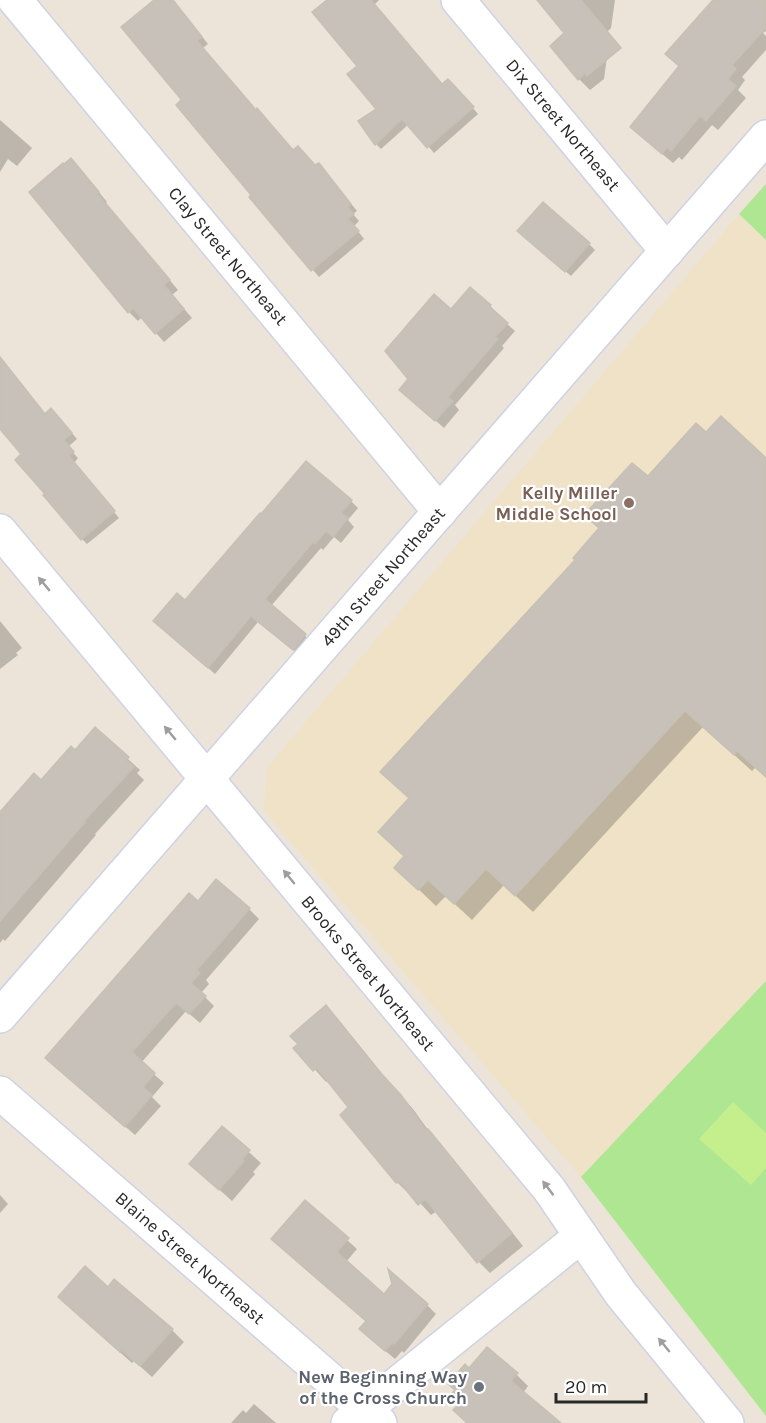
<svg xmlns="http://www.w3.org/2000/svg" width="766" height="1423" font-family="Karla,sans-serif">
  <style>
    .education { fill: #efe2c7 }
    .green { fill: #afe692 }
    .pitch { fill: #c5ee8d }
    .shadow { fill: #0003 }
    .building { fill: #c7c1b9; stroke: #c7c0b3; stroke-width: 1.5 }
    .lines { fill: none; stroke-linecap: round; stroke-linejoin: round }
    .minor-casing { stroke: #ced2e3; stroke-width: 36 }
    .tertiary-casing { stroke: #ced2e3; stroke-width: 36 }
    .minor { stroke: #fff; stroke-width: 33 }
    .tertiary { stroke: #fff; stroke-width: 33 }
    .oneway { fill: #9e9e9e }
    .education-dot { fill: #8d6e63; stroke: #fff; stroke-width: 2 }
    .worship-dot { fill: #6b7280; stroke: #fff; stroke-width: 2 }
    .labels { text-anchor: middle; dominant-baseline: central; stroke-width: 4.5; stroke-linejoin: round; paint-order: stroke }
    .street-label { font-size: 18px; fill: #282828; stroke: #fff }
    .education-label { font-size: 18px; font-weight: bold; fill: #785e54; stroke: #fff; text-anchor: end }
    .worship-label { font-size: 18px; font-weight: bold; fill: #5b616d; stroke: #fff; text-anchor: end }
  </style>
  <rect width="100%" height="100%" fill="#ece4d9"/>
  <polygon class="education" points="739,214 766,240 766,981 581,1177 263,810 268,766"/>
  <g class="green">
    <polygon points="766,184 766,240 739,214"/>
    <polygon points="766,981 766,1416 581,1177"/>
  </g>
  <polygon class="pitch" points="733,1102 766,1133 766,1168 751,1185 699,1139"/>
  <g class="shadow">
    <polygon points="160,0 173,0 208,44 203,48 256,111 293,152 316,167 325,171 357,211 353,214 359,221 354,226 364,239 319,277 251,197 253,196 183,101"/>
    <polygon points="329,0 379,0 374,5 442,86 454,86 478,114 434,153 409,124 381,149 376,144 378,109"/>
    <polygon points="539,0 615,0 611,28 607,32 610,35 604,79 590,90 579,79 566,33"/>
    <polygon points="715,0 735,0 766,14 766,31 763,33 766,36 766,50 742,77 745,80 738,90 746,98 718,130 712,125 682,160 679,157 673,163 643,138"/>
    <polygon points="0,120 32,148 17,166 8,159 0,172"/>
    <polygon points="80,169 107,202 105,203 178,290 172,295 192,318 164,342 142,317 138,321 129,312 31,192"/>
    <polygon points="525,236 589,244 595,250 571,276"/>
    <polygon points="470,289 490,306 498,314 497,315 515,331 502,346 504,348 455,405 459,410 444,428 409,397 410,379 451,311"/>
    <polygon points="6,365 46,415 57,416 77,439 68,447 78,458 74,463 119,518 87,544 82,539 24,454 0,427"/>
    <polygon points="707,434 766,460 766,777 756,767 752,771 703,727 533,912 504,885 472,920 446,896 436,906 414,885 405,857 410,799 577,560 600,529 586,515 648,478"/>
    <polygon points="351,501 358,508 348,520 354,527 341,543 334,537 323,550 321,548 271,606 312,642 301,656 258,622 215,674 155,621"/>
    <polygon points="0,621 22,648 16,653 18,655 0,669"/>
    <polygon points="95,729 140,770 137,773 144,780 95,834 96,835 5,941 3,939 0,943 0,827 41,782 75,752"/>
    <polygon points="198,903 249,909 259,919 206,980 209,984 201,993 214,1006 200,1023 186,1011 141,1063 164,1083 152,1097 161,1106 135,1135 56,1067"/>
    <polygon points="326,1007 338,1019 389,1082 413,1109 431,1134 458,1165 523,1246 490,1273 479,1262 437,1211 431,1215 412,1194 409,1194 397,1182 350,1107 328,1080 326,1082 296,1048"/>
    <polygon points="222,1128 261,1163 253,1172 255,1174 232,1201 203,1175"/>
    <polygon points="0,1195 8,1204 0,1213"/>
    <polygon points="305,1202 357,1249 346,1262 384,1296 427,1305 436,1314 404,1353 402,1351 395,1359 370,1338 367,1322"/>
    <polygon points="108,1289 172,1330 184,1342 152,1377 134,1361 132,1363 72,1309"/>
    <polygon points="470,1370 517,1375 528,1386 523,1393 559,1423 471,1423 460,1404"/>
    <polygon points="254,1404 276,1423 231,1423 243,1410 246,1413"/>
  </g>
  <g class="building">
    <polygon points="154,0 173,0 202,37 197,41 256,110 257,108 293,150 298,146 315,165 319,163 351,204 347,207 354,214 348,219 359,231 311,271 249,197 251,195 176,105 181,100 180,98 121,27"/>
    <polygon points="327,0 371,0 442,84 448,79 474,107 427,148 402,119 375,145 358,121 376,109 347,74 357,66 312,12"/>
    <polygon points="537,0 581,0 621,48 587,76 585,73 578,80 550,46 564,33"/>
    <polygon points="713,0 766,0 766,28 732,65 736,69 728,79 736,86 706,121 700,116 671,151 667,147 662,154 630,127 679,66 665,54"/>
    <polygon points="71,158 99,192 97,193 170,280 164,285 184,309 155,334 133,308 128,313 29,192 63,163 64,164"/>
    <polygon points="543,202 590,243 565,272 517,231"/>
    <polygon points="470,287 491,305 490,307 508,323 495,337 498,339 448,397 453,401 435,421 399,390 408,379 385,351 434,294 451,309"/>
    <polygon points="0,357 45,414 51,408 72,433 64,440 74,452 69,456 115,511 81,540 43,495 45,494 15,460 21,454 0,429"/>
    <polygon points="721,416 766,458 766,777 737,751 734,755 685,711 515,896 486,869 454,904 428,880 418,890 394,868 404,856 378,832 409,798 380,772 575,560 573,558 599,528 584,515 632,463 648,476 696,423 706,432"/>
    <polygon points="306,461 352,500 341,513 348,518 333,537 326,531 315,544 313,542 265,599 306,634 293,650 251,616 208,668 153,621 177,593 185,600 260,513 261,514"/>
    <polygon points="95,727 129,757 126,760 134,767 84,821 85,822 0,921 0,812 34,773 41,780 71,746 75,750"/>
    <polygon points="216,879 250,908 197,970 200,973 191,983 206,996 189,1014 176,1003 132,1052 155,1073 143,1087 152,1095 125,1127 45,1058 189,893 198,901"/>
    <polygon points="326,1005 377,1069 401,1095 426,1130 428,1129 446,1151 512,1233 477,1263 427,1201 425,1200 418,1205 400,1182 396,1183 340,1115 348,1107 317,1068 313,1071 293,1048 298,1044 290,1036"/>
    <polygon points="222,1126 250,1150 242,1160 244,1161 219,1190 189,1164"/>
    <polygon points="305,1200 349,1238 337,1252 384,1294 392,1284 388,1269 428,1304 394,1344 392,1343 385,1351 359,1329 366,1321 271,1239"/>
    <polygon points="85,1266 108,1287 114,1279 173,1329 140,1366 121,1350 120,1352 58,1297"/>
    <polygon points="487,1347 518,1373 511,1381 561,1423 467,1423 453,1410 459,1404 449,1396 455,1390 448,1384 465,1364 469,1368"/>
  </g>
  <g class="lines">
    <defs>
      <g id="minor">
        <polyline points="15,0 440,512"/>
        <polyline points="458,0 667,251"/>
        <polyline points="0,531 549,1189 621,1294 727,1423"/>
        <polyline points="0,1093 380,1423"/>
        <polyline points="348,1423 581,1236"/>
      </g>
      <polyline id="tertiary" points="0,1016 766,137"/>
    </defs>
    <use href="#minor" class="minor-casing"/>
    <use href="#tertiary" class="tertiary-casing"/>
    <use href="#minor" class="minor"/>
    <use href="#tertiary" class="tertiary"/>
  </g>
  <defs><path id="oneway-solid" d="M-6-.8H1V-3.2L6.5 0L1 3.2V.8H-6Z" transform="scale(1.5)"/></defs>
  <g class="oneway">
    <use href="#oneway-solid" transform="translate(44 584) rotate(-130)"/>
    <use href="#oneway-solid" transform="translate(170 733) rotate(-130)"/>
    <use href="#oneway-solid" transform="translate(289 877) rotate(-129)"/>
    <use href="#oneway-solid" transform="translate(548 1188) rotate(-127)"/>
    <use href="#oneway-solid" transform="translate(664 1345) rotate(-129)"/>
  </g>
  <circle class="education-dot" cx="629" cy="503" r="6"/>
  <circle class="worship-dot" cx="479" cy="1387" r="6"/>
  <g class="labels">
    <g class="street-label">
      <text transform="translate(563 125) rotate(50)">Dix Street Northeast</text>
      <text transform="translate(228 256) rotate(50)">Clay Street Northeast</text>
      <text transform="translate(383 577) rotate(-49)">49th Street Northeast</text>
      <text transform="translate(368 973) rotate(50)">Brooks Street Northeast</text>
      <text transform="translate(190 1258) rotate(41)">Blaine Street Northeast</text>
    </g>
    <g class="education-label">
      <text x="617" y="493">Kelly Miller<tspan x="617" dy="21">Middle School</tspan></text>
    </g>
    <g class="worship-label">
      <text x="467" y="1377">New Beginning Way<tspan x="467" dy="21">of the Cross Church</tspan></text>
    </g>
  </g>
  <path d="M556 1393v9h90v-9" fill="none" stroke="#282828" stroke-width="3"/>
  <text x="565" y="1393" font-size="18" fill="#282828" stroke="#ffffff" stroke-width="4.5" paint-order="stroke">20 m</text>
</svg>
